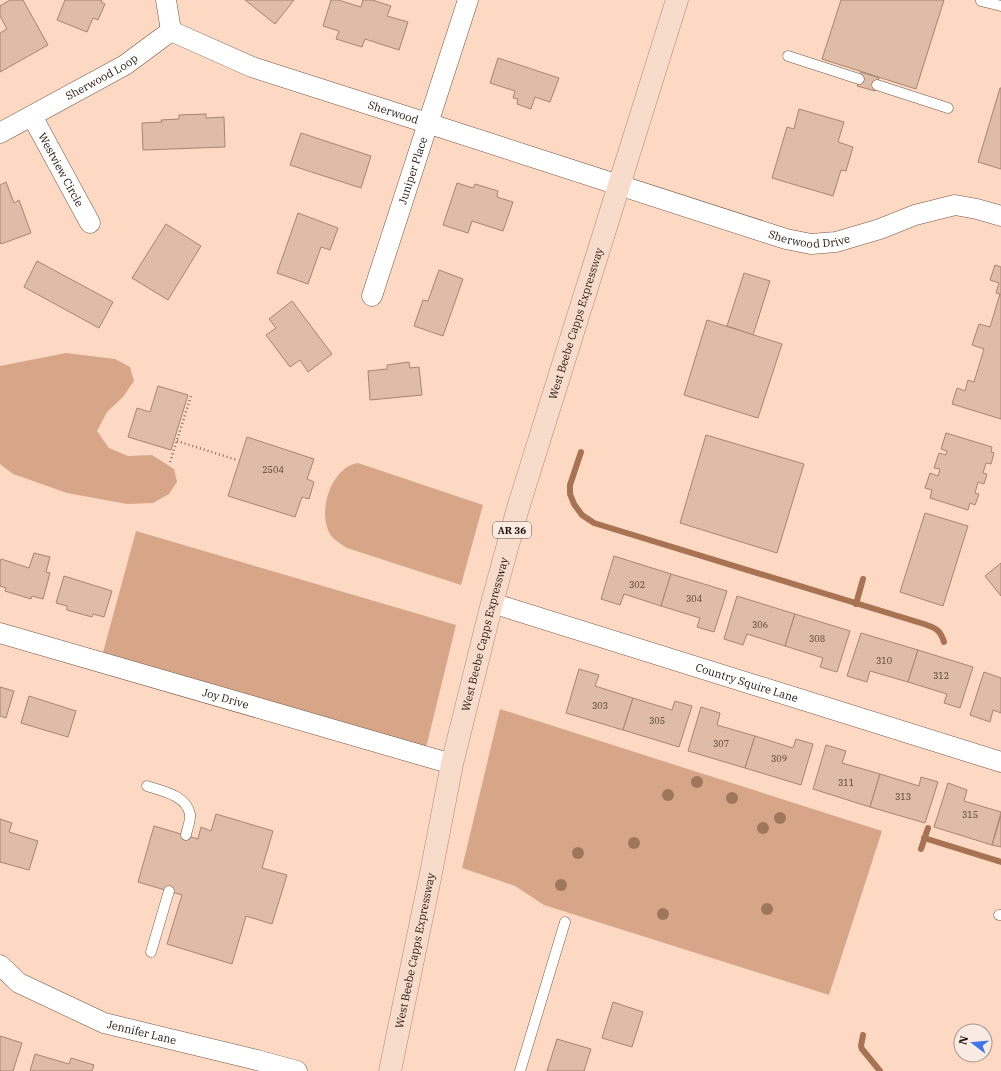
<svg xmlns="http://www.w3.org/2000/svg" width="1001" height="1071" font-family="'IBM Plex Serif',serif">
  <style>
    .green { fill: #d7a688 }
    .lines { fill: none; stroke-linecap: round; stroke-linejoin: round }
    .stream { stroke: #a77353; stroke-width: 6 }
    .building { fill: #dfbca7; stroke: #a68571 }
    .lane-casing { stroke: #725441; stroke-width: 11 }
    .street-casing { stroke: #725441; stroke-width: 21 }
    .primary-casing { stroke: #aa8772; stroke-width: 23 }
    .path { stroke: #846d5f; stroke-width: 2.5; stroke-dasharray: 1 3; stroke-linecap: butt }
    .lane { stroke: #fff; stroke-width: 10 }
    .street { stroke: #fff; stroke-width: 20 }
    .primary { stroke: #f8dccb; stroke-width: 22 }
    .tree { fill: #9e7659 }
    .labels { text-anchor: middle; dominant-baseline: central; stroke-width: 3; stroke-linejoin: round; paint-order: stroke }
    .number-label { font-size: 9px; fill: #503e34 }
    .shield { fill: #faebe2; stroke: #62544d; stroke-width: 1 }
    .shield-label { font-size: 10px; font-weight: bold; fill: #21140d }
    .street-label { font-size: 11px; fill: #21140d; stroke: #faebe2 }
  </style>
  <rect width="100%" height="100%" fill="#fdd9c3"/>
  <g class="green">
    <polygon points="66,353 115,359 130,367 134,381 123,397 107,412 97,431 109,448 128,456 152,455 174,469 177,482 169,494 153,503 127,504 67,493 13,474 0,464 0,366"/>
    <path d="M 358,463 L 483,505 L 461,585 L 347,548 C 341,544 334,540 330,534 C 317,512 331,467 358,463 Z"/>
    <polygon points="136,531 456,625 425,752 102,656"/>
    <polygon points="500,709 882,831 829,995 544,905 515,886 462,868"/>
  </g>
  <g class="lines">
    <g class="stream">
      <path d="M 581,452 L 570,485 L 570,494 L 574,504 L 582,515 L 594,523 L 924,624 C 935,628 940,629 944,642"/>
      <polyline points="856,604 863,579"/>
      <polyline points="924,838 1001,862"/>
      <polyline points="921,849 928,828"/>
      <polyline points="863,1035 861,1046 862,1049 880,1071"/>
    </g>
  </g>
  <g class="building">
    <polygon points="10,0 23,0 48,45 0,72 0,33 7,29 0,16 0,6"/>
    <polygon points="65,0 102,0 101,2 105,4 98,20 93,18 87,32 57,20"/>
    <polygon points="245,0 294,0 275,24"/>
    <polygon points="331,0 338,0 361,7 363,0 372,0 391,6 387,16 408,22 399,50 365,39 362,47 336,39 339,31 323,26"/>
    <polygon points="841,0 944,0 916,89 822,59"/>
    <polygon points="498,58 559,78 550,102 535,97 531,109 517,104 518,99 513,98 515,91 490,83"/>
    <polygon points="861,72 879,78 875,91 857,86"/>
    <polygon points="1000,88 1001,88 1001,169 978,162"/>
    <polygon points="799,109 844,122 838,142 853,147 846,171 841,170 833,196 772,178 787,127 794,129"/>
    <polygon points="206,114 206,118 224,117 225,147 143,150 142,123 162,122 161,120 179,119 179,115"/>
    <polygon points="301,133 371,156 361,188 290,165"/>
    <polygon points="6,182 14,203 19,200 31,233 1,244 0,241 0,185"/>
    <polygon points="457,183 473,188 475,184 498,191 497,197 513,202 503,231 472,221 468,233 443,225"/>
    <polygon points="298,213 338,228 330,250 321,247 308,284 277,273"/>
    <polygon points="166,224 201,246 168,300 132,278"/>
    <polygon points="37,261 113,302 99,328 24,287"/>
    <polygon points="995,265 1001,267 1001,419 952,404 957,388 965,391 968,380 974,382 984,349 972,345 979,324 990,327 1000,294 996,293 999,283 990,280"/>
    <polygon points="439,270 463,279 443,336 414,326 423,300 428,301"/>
    <polygon points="744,273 770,281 753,335 727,326"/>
    <polygon points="292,301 332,354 308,372 300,360 290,367 266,335 276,328 269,319"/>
    <polygon points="707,320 782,344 758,418 684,395"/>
    <polygon points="409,362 410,368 419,367 422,395 370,400 368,371 387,369 387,365"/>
    <polygon points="158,386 188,395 171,450 128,437 137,408 150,412"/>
    <polygon points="946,433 992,447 991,452 994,453 991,464 986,463 983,473 987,474 984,484 978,482 975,493 979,494 975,505 970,503 968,510 930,498 932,490 925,488 930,473 938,476 940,469 934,468 939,453 946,455 947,451 941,449"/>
    <polygon points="706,435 804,464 777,553 680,523"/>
    <polygon points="247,437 314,459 307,479 314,482 309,499 302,497 295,517 228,496"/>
    <polygon points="925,513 968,526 943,606 900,592"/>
    <polygon points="34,553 50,557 46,572 50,573 43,599 32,596 31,599 5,591 6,588 0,586 0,563 1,559 29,568"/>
    <polygon points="614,556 671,574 661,606 624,594 620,605 601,599"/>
    <polygon points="1001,563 1001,596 985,576"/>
    <polygon points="671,574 727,591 714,632 697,627 700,618 661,606"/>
    <polygon points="64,576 112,591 104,617 93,614 92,617 67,610 67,606 56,603"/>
    <polygon points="737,596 795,614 785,646 747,634 743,645 724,639"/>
    <polygon points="795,614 850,631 837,672 820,667 823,658 785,646"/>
    <polygon points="861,633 918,650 908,682 870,671 867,682 847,676"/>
    <polygon points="918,650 973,667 960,708 944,703 947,694 908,682"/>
    <polygon points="579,669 599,675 595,686 633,698 623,730 566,713"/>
    <polygon points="984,672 1001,678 1001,713 993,710 990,722 970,715"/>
    <polygon points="0,687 14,691 6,718 0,716"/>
    <polygon points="29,696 76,711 68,737 21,723"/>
    <polygon points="633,698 672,710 675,701 692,706 679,747 623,730"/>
    <polygon points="701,707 720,713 717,725 755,736 745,768 688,751"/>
    <polygon points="755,736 793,748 796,739 813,744 801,785 745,768"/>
    <polygon points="826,745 846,751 842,763 880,774 870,807 813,789"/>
    <polygon points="880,774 919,786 921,777 938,782 925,823 870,807"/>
    <polygon points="948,783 967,790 964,801 1001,812 992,845 934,827"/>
    <polygon points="216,814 273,831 262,868 287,875 272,924 246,916 232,964 167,944 182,895 138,882 154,826 198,839 201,827 211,831"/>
    <polygon points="1001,815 1001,847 992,845"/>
    <polygon points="0,819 12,823 9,832 38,841 29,870 0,862 0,863"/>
    <polygon points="613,1002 643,1012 632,1047 602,1038"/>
    <polygon points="0,1036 22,1043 13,1071 0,1071"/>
    <polygon points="557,1039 591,1049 584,1071 547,1071"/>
    <polygon points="35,1054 69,1064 71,1058 94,1065 92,1071 30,1071"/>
  </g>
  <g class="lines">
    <defs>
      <g id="lane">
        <polyline points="981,1 1001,6"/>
        <polyline points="788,56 859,79"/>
        <polyline points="877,85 948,108"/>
        <path d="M 147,786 C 162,791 186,795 190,814 C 191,820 187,829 186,835"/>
        <polyline points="999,915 1001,915"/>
        <polyline points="151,952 169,891"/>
        <polyline points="520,1071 565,922"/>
      </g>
      <g id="street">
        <polyline points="166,0 171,31"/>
        <path id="s1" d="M 171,31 L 252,67 L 427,123 L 786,239 L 811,244 L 836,242 L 880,229 L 915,215 L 955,205 L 977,209 L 1001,216"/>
        <path id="s2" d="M 32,116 L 90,223"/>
        <path id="s3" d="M 0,133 L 125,65 L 171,31"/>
        <path id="s4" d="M 372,296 L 468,0"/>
        <path id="s5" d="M 492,603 L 1001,762"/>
        <path id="s6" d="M 0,633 L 452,764"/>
        <path id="s7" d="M 0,965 L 19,983 L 104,1023 L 257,1060 L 297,1071"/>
      </g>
      <g id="primary">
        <path id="s8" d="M 390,1071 L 430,878 L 452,764 L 492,603 L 518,508 L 677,0"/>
      </g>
    </defs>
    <use href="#lane" class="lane-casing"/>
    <use href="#street" class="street-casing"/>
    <use href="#primary" class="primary-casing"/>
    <g class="path">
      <polyline points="177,441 237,460"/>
      <polyline points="170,462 191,396"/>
    </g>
    <use href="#lane" class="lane"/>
    <use href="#street" class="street"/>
    <use href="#primary" class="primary"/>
  </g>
  <g class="tree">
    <circle cx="697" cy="782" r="6"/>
    <circle cx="668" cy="795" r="6"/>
    <circle cx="732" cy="798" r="6"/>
    <circle cx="780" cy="818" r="6"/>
    <circle cx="763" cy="828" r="6"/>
    <circle cx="634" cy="843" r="6"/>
    <circle cx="578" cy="853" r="6"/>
    <circle cx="561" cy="885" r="6"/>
    <circle cx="767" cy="909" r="6"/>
    <circle cx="663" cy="914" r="6"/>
  </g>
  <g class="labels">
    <g class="number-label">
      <text x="273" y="469">2504</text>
      <text x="637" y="584">302</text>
      <text x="694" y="598">304</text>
      <text x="760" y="624">306</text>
      <text x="817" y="638">308</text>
      <text x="884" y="660">310</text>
      <text x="941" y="675">312</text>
      <text x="600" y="705">303</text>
      <text x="657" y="720">305</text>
      <text x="721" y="743">307</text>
      <text x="779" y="758">309</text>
      <text x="846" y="782">311</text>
      <text x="903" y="796">313</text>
      <text x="970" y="814">315</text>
    </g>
    <rect class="shield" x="493" y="522" width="38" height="16" rx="3"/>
    <g class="shield-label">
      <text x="512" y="530">AR 36</text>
    </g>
    <g class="street-label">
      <text stroke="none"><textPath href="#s3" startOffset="116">Sherwood Loop</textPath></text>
      <text stroke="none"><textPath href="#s1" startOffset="237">Sherwood</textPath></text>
      <text stroke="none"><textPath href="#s2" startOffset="61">Westview Circle</textPath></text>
      <text stroke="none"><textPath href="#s4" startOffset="132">Juniper Place</textPath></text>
      <text stroke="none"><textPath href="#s1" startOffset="673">Sherwood Drive</textPath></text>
      <text stroke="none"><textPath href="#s8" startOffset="771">West Beebe Capps Expressway</textPath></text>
      <text stroke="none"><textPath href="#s8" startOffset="447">West Beebe Capps Expressway</textPath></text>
      <text stroke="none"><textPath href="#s5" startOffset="267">Country Squire Lane</textPath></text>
      <text stroke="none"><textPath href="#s6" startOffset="235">Joy Drive</textPath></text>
      <text stroke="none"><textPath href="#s8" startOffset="123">West Beebe Capps Expressway</textPath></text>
      <text stroke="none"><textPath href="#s7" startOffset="159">Jennifer Lane</textPath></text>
    </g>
  </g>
  <g transform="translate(973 1043) rotate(286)"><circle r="19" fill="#faebe2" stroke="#a3958d"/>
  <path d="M0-3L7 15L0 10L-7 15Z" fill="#4077e7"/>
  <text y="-6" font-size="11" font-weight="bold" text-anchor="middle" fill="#21140d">N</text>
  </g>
</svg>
